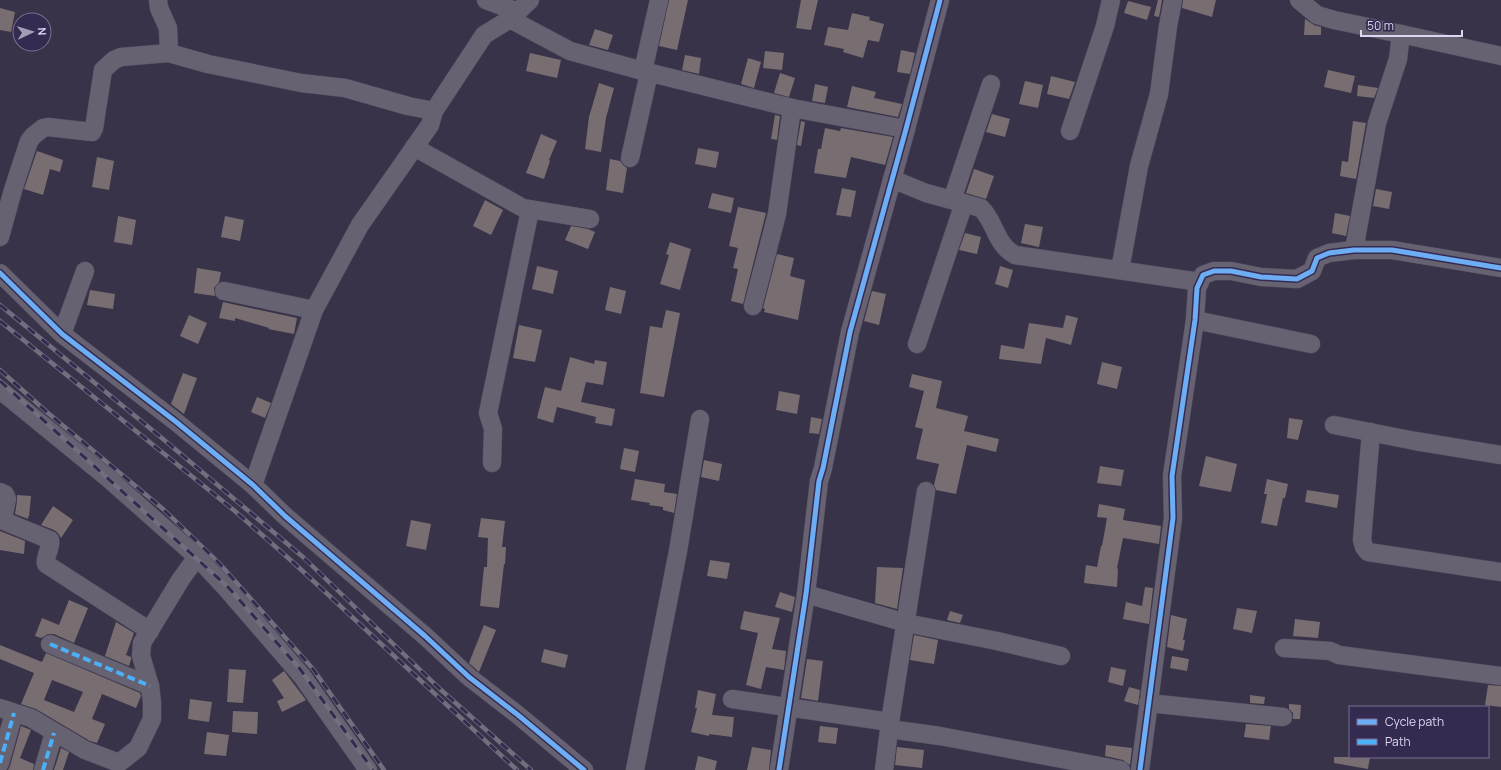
<svg xmlns="http://www.w3.org/2000/svg" width="1501" height="770" font-family="Manrope,sans-serif">
  <style>
    .building { fill: #786d71; fill-rule: evenodd }
    .lines { fill: none; stroke-linecap: round; stroke-linejoin: round }
    .minor-casing { stroke: #534e60; stroke-width: 19 }
    .minor { stroke: #666272; stroke-width: 18 }
    .rail-casing { stroke: #716e7d; stroke-width: 4.5 }
    .rail { stroke: #352b51; stroke-width: 3; stroke-dasharray: 9; stroke-linecap: butt }
    .quiet { stroke: #4cb0f7; stroke-width: 4; stroke-dasharray: 8 4; stroke-linecap: butt }
    .cycleway-casing { stroke: #352b51; stroke-width: 8 }
    .cycleway { stroke: #6dadf4; stroke-width: 5 }
  </style>
  <rect width="100%" height="100%" fill="#393349"/>
  <g class="building">
    <polygon points="669,0 688,0 677,50 659,46"/>
    <polygon points="801,0 818,0 811,30 796,28"/>
    <polygon points="1158,0 1162,0 1159,17 1154,16"/>
    <polygon points="1183,0 1216,0 1212,17 1182,8"/>
    <polygon points="1128,1 1151,7 1147,20 1124,13"/>
    <polygon points="0,8 15,12 11,32 0,30"/>
    <polygon points="852,13 870,17 869,20 884,24 879,42 868,40 863,58 843,52 844,49 824,45 828,27 848,30"/>
    <polygon points="1305,19 1314,25 1321,27 1321,35 1304,35"/>
    <polygon points="595,29 613,35 608,50 589,45"/>
    <polygon points="901,50 915,53 910,74 897,72"/>
    <polygon points="765,51 784,53 782,70 763,68"/>
    <polygon points="530,53 561,60 557,78 526,71"/>
    <polygon points="685,55 701,58 699,74 682,70"/>
    <polygon points="748,58 761,62 754,88 741,84"/>
    <polygon points="1328,70 1355,76 1351,93 1324,87"/>
    <polygon points="780,73 795,78 789,97 774,93"/>
    <polygon points="1051,76 1075,82 1069,99 1047,94"/>
    <polygon points="1025,81 1043,85 1038,108 1019,104"/>
    <polygon points="599,83 614,88 606,118 601,152 585,149 589,117"/>
    <polygon points="815,84 828,87 825,103 812,101"/>
    <polygon points="1358,85 1378,88 1374,98 1357,96"/>
    <polygon points="852,86 876,92 874,98 902,104 898,117 847,107"/>
    <polygon points="992,114 1010,119 1005,137 986,132"/>
    <polygon points="775,115 780,116 777,140 771,139"/>
    <polygon points="801,121 805,122 801,146 797,145"/>
    <polygon points="1353,121 1366,123 1356,179 1340,176 1342,161 1348,162"/>
    <polygon points="825,128 840,131 841,128 893,137 885,165 851,157 846,178 814,173 818,149 821,149"/>
    <polygon points="541,134 557,141 549,160 550,161 544,179 526,173"/>
    <polygon points="698,148 719,152 716,168 695,164"/>
    <polygon points="37,151 63,160 60,172 50,169 43,195 24,189"/>
    <polygon points="97,157 114,161 109,190 92,187"/>
    <polygon points="610,159 620,161 623,165 627,168 623,193 606,190"/>
    <polygon points="974,169 994,176 986,199 966,193"/>
    <polygon points="842,188 856,191 851,217 836,215"/>
    <polygon points="1376,189 1392,192 1389,209 1373,206"/>
    <polygon points="712,193 734,198 731,213 708,208"/>
    <polygon points="485,200 503,210 491,235 473,226"/>
    <polygon points="738,207 766,213 743,304 731,301 738,269 733,268 738,248 729,246"/>
    <polygon points="1335,213 1350,216 1346,236 1332,233"/>
    <polygon points="118,216 136,220 132,245 114,242"/>
    <polygon points="225,216 244,220 240,241 221,237"/>
    <polygon points="1025,224 1043,227 1039,247 1021,243"/>
    <polygon points="571,226 588,229 595,232 588,249 565,240"/>
    <polygon points="965,233 981,237 977,254 959,250"/>
    <polygon points="670,242 691,249 680,290 660,284 669,255 666,254"/>
    <polygon points="777,254 794,258 790,276 805,280 798,320 764,312 765,309 763,308"/>
    <polygon points="537,266 558,271 553,294 532,289"/>
    <polygon points="1000,266 1013,270 1008,288 995,284"/>
    <polygon points="197,268 221,272 219,282 214,288 215,296 194,293"/>
    <polygon points="610,287 626,291 621,314 605,310"/>
    <polygon points="90,290 115,294 113,309 87,305"/>
    <polygon points="872,291 886,294 879,325 864,321"/>
    <polygon points="223,302 297,318 294,334 268,329 269,328 235,318 235,321 219,318"/>
    <polygon points="666,310 680,313 664,397 640,393 650,326 662,328"/>
    <polygon points="189,315 207,323 198,344 180,336"/>
    <polygon points="1066,315 1078,318 1071,345 1046,338 1041,364 999,359 1001,345 1024,349 1029,323 1063,328"/>
    <polygon points="519,325 542,330 535,362 513,358"/>
    <polygon points="570,357 594,364 595,360 607,362 603,385 586,382 581,402 615,409 612,426 595,423 596,417 557,407 553,423 537,418 545,387 561,391"/>
    <polygon points="1102,362 1122,367 1117,389 1097,384"/>
    <polygon points="183,373 197,378 184,414 171,404"/>
    <polygon points="912,374 942,381 936,408 968,416 964,431 999,439 996,452 967,445 956,494 936,490 934,485 939,464 916,459 923,429 915,427 924,391 909,387"/>
    <polygon points="779,391 800,395 797,414 776,410"/>
    <polygon points="257,397 271,403 265,418 251,412"/>
    <polygon points="811,417 822,419 819,434 809,433"/>
    <polygon points="1289,418 1303,420 1298,440 1287,438"/>
    <polygon points="624,448 639,451 635,472 620,469"/>
    <polygon points="1206,456 1237,464 1231,492 1199,486"/>
    <polygon points="704,460 722,464 719,481 701,477"/>
    <polygon points="1100,466 1124,470 1121,486 1097,483"/>
    <polygon points="635,479 665,484 664,492 677,494 674,513 663,510 663,507 649,505 650,503 631,500"/>
    <polygon points="1267,479 1288,484 1285,498 1283,498 1277,526 1261,523 1267,494 1264,494"/>
    <polygon points="1307,490 1339,495 1337,508 1305,502"/>
    <polygon points="17,495 31,496 29,517 28,516 28,519 15,514 17,501"/>
    <polygon points="1099,504 1125,509 1123,520 1161,526 1159,544 1123,538 1117,568 1118,569 1117,587 1084,583 1086,565 1097,567 1101,546 1102,546 1107,518 1097,517"/>
    <polygon points="53,506 73,520 61,538 58,533 54,530 41,525"/>
    <polygon points="481,518 505,521 502,547 506,547 505,564 504,564 499,608 480,606 484,567 487,567 488,538 478,537"/>
    <polygon points="411,520 431,524 426,550 406,546"/>
    <polygon points="0,531 25,541 24,554 0,550"/>
    <polygon points="710,560 730,563 727,579 707,576"/>
    <polygon points="877,567 903,568 897,609 875,603"/>
    <polygon points="1145,587 1153,588 1149,624 1123,619 1126,602 1142,606"/>
    <polygon points="780,592 795,597 792,612 775,607"/>
    <polygon points="69,600 88,608 74,643 54,634 48,634 41,638 35,636 42,618 59,625"/>
    <polygon points="1237,608 1257,611 1252,633 1233,629"/>
    <polygon points="744,611 780,618 772,649 786,651 784,670 766,667 761,689 746,685 758,633 740,629"/>
    <polygon points="950,611 963,615 960,623 947,620"/>
    <polygon points="1171,615 1187,619 1183,640 1185,640 1183,651 1167,647"/>
    <polygon points="1295,619 1320,622 1318,638 1293,636"/>
    <polygon points="116,622 134,633 126,655 131,657 131,660 129,666 105,656"/>
    <polygon points="484,625 496,630 479,672 469,663"/>
    <polygon points="914,635 938,640 934,664 910,660"/>
    <path d="M 0,645 L 42,662 L 46,653 L 140,693 L 141,696 L 136,708 L 102,694 L 92,719 L 105,724 L 97,743 L 90,741 L 36,709 L 21,704 L 34,673 L 0,659 ZM 52,680 L 83,692 L 74,712 L 44,700 Z"/>
    <polygon points="544,649 568,655 565,668 541,662"/>
    <polygon points="1172,656 1189,659 1187,671 1170,668"/>
    <polygon points="807,659 823,661 818,701 801,698"/>
    <polygon points="1111,667 1126,670 1123,686 1108,682"/>
    <polygon points="229,669 246,670 243,703 227,702"/>
    <polygon points="284,671 306,700 282,712 277,701 284,698 272,680"/>
    <polygon points="1488,685 1501,686 1501,707 1485,705"/>
    <polygon points="1129,687 1140,690 1138,705 1124,701"/>
    <polygon points="698,690 716,694 712,715 734,717 732,737 709,734 709,736 691,732 697,708 695,708"/>
    <polygon points="1250,695 1265,697 1264,704 1250,703"/>
    <polygon points="190,699 212,702 209,722 188,719"/>
    <polygon points="1289,704 1301,705 1300,719 1293,719 1293,713 1289,709"/>
    <polygon points="233,711 258,712 257,734 232,732"/>
    <polygon points="1246,724 1271,726 1269,740 1244,737"/>
    <polygon points="21,726 31,730 20,758 34,764 33,770 8,770 10,766"/>
    <polygon points="820,726 838,728 836,744 818,742"/>
    <polygon points="207,732 229,735 226,756 204,754"/>
    <polygon points="1106,745 1132,748 1130,765 1123,760 1105,756"/>
    <polygon points="752,747 771,750 769,770 747,770"/>
    <polygon points="897,747 924,750 922,768 895,765"/>
    <polygon points="61,748 69,752 63,770 54,770"/>
    <polygon points="698,756 717,761 715,770 695,770"/>
    <polygon points="1334,757 1370,757 1368,769 1334,763"/>
  </g>
  <g class="lines">
    <defs>
      <g id="minor">
        <polyline points="158,0 159,8 168,28 169,53"/>
        <polyline points="486,0 518,12"/>
        <polyline points="1299,0 1317,15 1334,20 1401,34 1398,59 1377,123 1354,250"/>
        <polyline points="510,19 570,51 643,71 792,108 906,129"/>
        <polyline points="1401,34 1501,56"/>
        <polyline points="643,71 659,0"/>
        <polyline points="1070,131 1105,26 1111,0"/>
        <polyline points="414,147 523,208 590,219"/>
        <polyline points="630,158 649,73"/>
        <path d="M 892,179 L 926,193 L 981,208 C 996,223 995,244 1015,255 L 1200,282"/>
        <polyline points="952,200 991,84"/>
        <polyline points="0,237 13,190 29,141 33,136 43,128 48,127 92,132 94,128 103,70 114,60 121,57 169,53 208,64 301,83 345,88 408,106 434,111"/>
        <polyline points="1120,270 1139,166 1159,94 1168,26 1173,0"/>
        <polyline points="0,273 62,334 175,421 253,485 285,516 425,636 469,677 518,715 584,770"/>
        <polyline points="224,291 314,310"/>
        <polyline points="753,306 777,214 792,108"/>
        <polyline points="1195,320 1311,344"/>
        <polyline points="62,334 85,271"/>
        <polyline points="917,344 964,203"/>
        <polyline points="0,390 109,479 197,557 226,588 302,676 368,770"/>
        <polyline points="1334,425 1415,441 1501,455"/>
        <polyline points="1371,432 1362,540 1364,547 1368,552 1501,572"/>
        <polyline points="492,463 493,429 488,413 530,210"/>
        <polyline points="253,485 314,310 360,225 430,125 434,111 484,35 510,19 530,0"/>
        <path d="M 0,492 L 5,494 L 7,499 L 3,518 L 4,521 L 50,540 C 52,548 44,556 46,564 L 150,631"/>
        <polyline points="806,594 906,623 997,641 1061,656"/>
        <polyline points="50,644 150,686"/>
        <polyline points="1284,648 1330,651 1339,655 1501,676"/>
        <polyline points="732,699 890,722"/>
        <polyline points="1148,703 1283,717"/>
        <polyline points="0,708 31,718 85,750 119,763 138,748 152,719 152,702 150,686 141,656 142,643 181,579 197,557"/>
        <polyline points="889,729 940,736 1121,770"/>
        <polyline points="0,763 14,713"/>
        <polyline points="43,770 54,733"/>
        <polyline points="635,770 678,551 700,419"/>
        <polyline points="779,770 806,594 819,481 823,468 850,332 906,129 940,0"/>
        <polyline points="884,770 890,722 926,491"/>
        <polyline points="1140,770 1173,518 1172,476 1195,320 1197,288 1203,275 1214,271 1231,271 1261,277 1297,279 1312,271 1317,258 1329,253 1354,250 1392,250 1501,268"/>
      </g>
    </defs>
    <use href="#minor" class="minor-casing"/>
    <use href="#minor" class="minor"/>
    <defs>
      <g id="rail">
        <polyline points="0,305 163,439 303,557 440,689 531,770"/>
        <polyline points="0,321 236,512 295,564 517,770"/>
        <polyline points="0,370 48,413 163,509 219,563 313,669 384,770"/>
        <polyline points="0,381 228,587 300,669 373,770"/>
      </g>
    </defs>
    <use href="#rail" class="rail-casing"/>
    <use href="#rail" class="rail"/>
    <g class="quiet">
      <polyline points="50,644 150,686"/>
      <polyline points="0,763 14,713"/>
      <polyline points="43,770 54,733"/>
    </g>
    <defs>
      <g id="cycleway">
        <polyline points="0,273 62,334 175,421 253,485 285,516 425,636 469,677 518,715 584,770"/>
        <polyline points="779,770 806,594 819,481 823,468 850,332 906,129 940,0"/>
        <polyline points="1140,770 1173,518 1172,476 1195,320 1197,288 1203,275 1214,271 1231,271 1261,277 1297,279 1312,271 1317,258 1329,253 1354,250 1392,250 1501,268"/>
      </g>
    </defs>
    <use href="#cycleway" class="cycleway-casing"/>
    <use href="#cycleway" class="cycleway"/>
  </g>
  <rect x="1349" y="706" width="140" height="52" fill="#352b51" stroke="#787091"/>
  <rect x="1357" y="719" width="20" height="6" fill="#6dadf4" stroke="#787091"/>
  <text x="1385" y="726" font-size="12" fill="#dcd7f0">Cycle path</text>
  <rect x="1357" y="739" width="20" height="6" fill="#4cb0f7" stroke="#787091"/>
  <text x="1385" y="746" font-size="12" fill="#dcd7f0">Path</text>
  <g transform="translate(32 32) rotate(86)"><circle r="19" fill="#352b51" stroke="#787091"/>
  <path d="M0-3L7 15L0 10L-7 15Z" fill="#a39eb6"/>
  <text y="-6" font-size="11" font-weight="bold" text-anchor="middle" fill="#dcd7f0">N</text>
  </g>
  <path d="M1361 30v6h101v-6" fill="none" stroke="#dcd7f0" stroke-width="2"/>
  <text x="1367" y="30" font-size="12" fill="#dcd7f0" stroke="#352b51" stroke-width="3" paint-order="stroke">50 m</text>
</svg>
